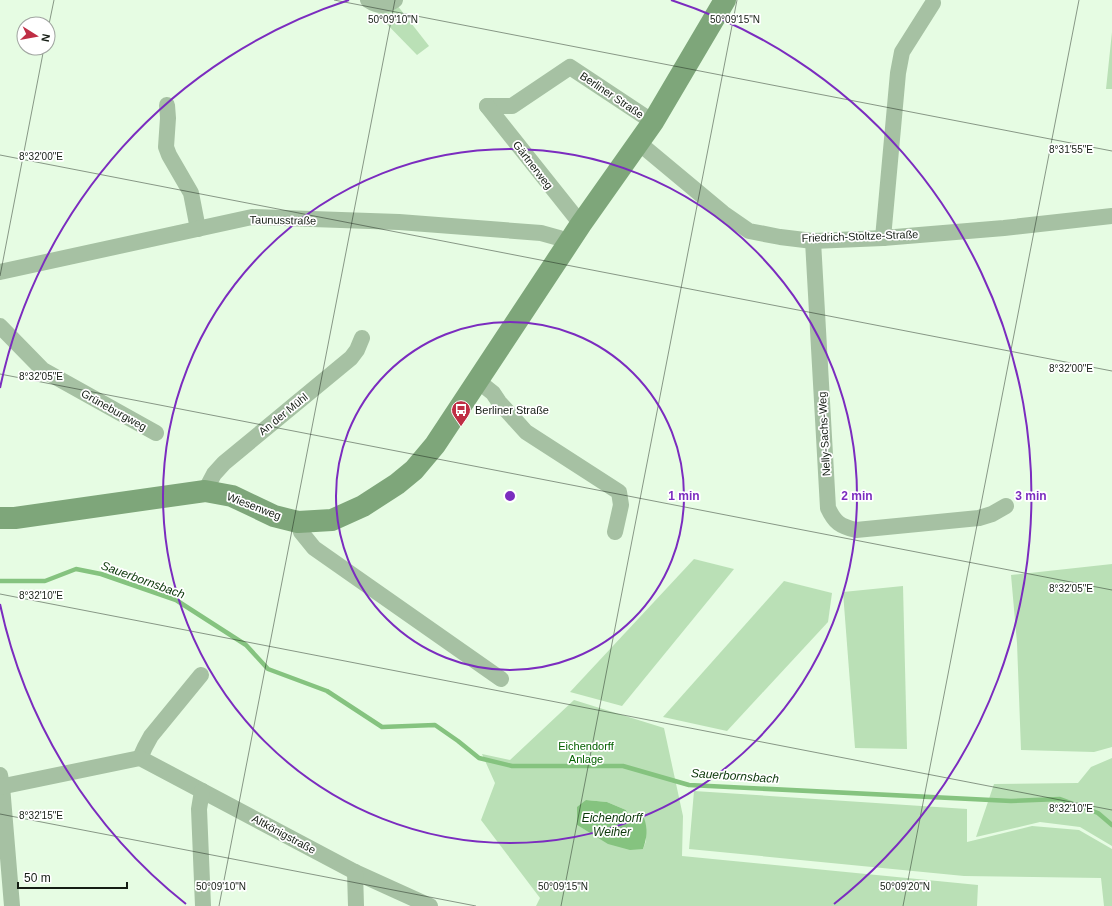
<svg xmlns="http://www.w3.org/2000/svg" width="1112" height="906" font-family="Arial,sans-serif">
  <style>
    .green { fill: #bae0b6; fill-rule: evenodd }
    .water { fill: #85c37f }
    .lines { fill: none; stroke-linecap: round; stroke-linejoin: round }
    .stream { stroke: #85c37f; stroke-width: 4.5 }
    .street { stroke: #a6c1a3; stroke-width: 16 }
    .secondary { stroke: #7ea67a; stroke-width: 22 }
    .ticks { fill: none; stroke: #151d14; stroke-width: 1; stroke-opacity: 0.45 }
    .ring { fill: none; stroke: #7b2cbf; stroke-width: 2 }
    .labels { text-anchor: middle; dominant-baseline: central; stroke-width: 3.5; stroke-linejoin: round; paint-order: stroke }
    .street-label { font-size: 11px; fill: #151d14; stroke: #fff }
    .poi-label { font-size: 11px; fill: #151d14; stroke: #fff; text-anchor: start }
    .park-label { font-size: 11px; fill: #046101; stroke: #fff }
    .water-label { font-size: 12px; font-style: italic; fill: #0c380a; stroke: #fff }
    .ticks-label { font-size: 10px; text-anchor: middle; fill: #151d14; stroke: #fff; stroke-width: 3.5; stroke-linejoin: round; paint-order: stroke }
    .centre { fill: #7b2cbf; stroke: #fff; stroke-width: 2 }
    .ring-label { font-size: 12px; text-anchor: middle; font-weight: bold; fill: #7b2cbf; stroke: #fff; stroke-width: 3.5; stroke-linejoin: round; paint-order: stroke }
  </style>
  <rect width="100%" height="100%" fill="#e6fce3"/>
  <g class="green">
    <polygon points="397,5 429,46 417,55 377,14"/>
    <polygon points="1112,31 1112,89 1106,89 1112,32"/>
    <polygon points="694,559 734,569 622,706 570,692"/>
    <polygon points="1112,564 1112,747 1094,752 1021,750 1017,643 1011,575"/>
    <polygon points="784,581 832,593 828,622 727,731 663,717"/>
    <polygon points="903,586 907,749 855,748 843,592"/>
    <path d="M 574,700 L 664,728 L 683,816 L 682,856 L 978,885 L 977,906 L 536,906 L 540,898 L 481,820 L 495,783 L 482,754 L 510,760 ZM 586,800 L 607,802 L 626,810 L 632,820 L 646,826 L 646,841 L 643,849 L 597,837 L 577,825 Z"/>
    <polygon points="1112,758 1112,846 1080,827 1040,822 976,837 994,784 1078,783 1091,767"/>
    <polygon points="694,791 967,809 967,842 1032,826 1079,830 1112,849 1112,906 1104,906 1101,878 964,876 689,849"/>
  </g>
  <path class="water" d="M 586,800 L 607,802 L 626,810 L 632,820 L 644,818 C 648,829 647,838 643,849 L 630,850 L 608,844 L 577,825 L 577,807 Z"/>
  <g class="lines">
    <polyline class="stream" points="0,581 45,581 76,569 101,574 176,600 246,645 268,669 327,691 382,727 435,725 458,741 479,758 512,766 623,766 689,785 1011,801 1060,799 1098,813 1112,825"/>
    <g class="street">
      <path d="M 368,0 C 377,6 386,7 395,0"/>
      <polyline points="167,105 168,118 166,147 169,155 191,193 198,229"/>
      <polyline points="487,106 512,106 570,67 653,122"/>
      <polyline points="487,106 581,224"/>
      <polyline points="639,143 723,213 749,231 780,237 813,241 883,238 1004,228 1112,216"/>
      <polyline points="883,238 898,73 902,52 933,3"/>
      <path d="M 813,241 L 828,508 C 835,523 840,526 856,530 L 979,518 L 992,514 L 1006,506"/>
      <polyline points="0,272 252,217 399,222 541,233 559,238 568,243"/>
      <polyline points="0,326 43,370 156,433"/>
      <polyline points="478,381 493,393 499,402 526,432 619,492 621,505 615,532"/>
      <polyline points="205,491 214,474 224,463 351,358 357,350 362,338"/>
      <polyline points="298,522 301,532 314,548 501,679"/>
      <polyline points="140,758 145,747 151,736 201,675"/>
      <polyline points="0,775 2,786 12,906"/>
      <polyline points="0,787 140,758 355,872 430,906"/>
      <polyline points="202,791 199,809 203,906"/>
      <polyline points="355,872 356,906"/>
    </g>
    <polyline class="secondary" points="0,518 15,518 205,491 232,496 274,516 298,522 332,520 363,506 397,484 414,470 435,445 581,224 653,122 725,0"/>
  </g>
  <path class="ticks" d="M 334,0 L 1112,151M 48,29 L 54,0M 0,155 L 1112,371M 0,276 L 44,48M 0,374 L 1112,590M 0,594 L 1112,810M 0,814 L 476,906M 219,906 L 395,0M 561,906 L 737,0M 903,906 L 1079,0"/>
  <g class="ring">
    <circle cx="510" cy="496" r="174"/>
    <circle cx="510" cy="496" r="347"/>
    <path d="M186 904A521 521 0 0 1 0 604M0 388A521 521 0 0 1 349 0M671 0A521 521 0 0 1 834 904"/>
  </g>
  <defs>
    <symbol id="bus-pin" viewBox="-11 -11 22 30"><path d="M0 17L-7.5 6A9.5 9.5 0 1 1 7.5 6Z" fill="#bf2e44" stroke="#fff"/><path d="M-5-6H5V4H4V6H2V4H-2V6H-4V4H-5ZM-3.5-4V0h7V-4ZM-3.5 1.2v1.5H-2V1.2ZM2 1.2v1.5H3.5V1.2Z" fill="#fff"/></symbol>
  </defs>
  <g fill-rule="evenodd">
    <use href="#bus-pin" x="450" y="399" width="22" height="30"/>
  </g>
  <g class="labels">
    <g class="street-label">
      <text transform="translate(612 95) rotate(34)">Berliner Straße</text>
      <text transform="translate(533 165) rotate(52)">Gärtnerweg</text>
      <text transform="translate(283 220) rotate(1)">Taunusstraße</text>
      <text transform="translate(860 236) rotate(-2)">Friedrich-Stoltze-Straße</text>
      <text transform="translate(114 410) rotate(29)">Grüneburgweg</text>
      <text transform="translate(283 414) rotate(-39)">An der Mühl</text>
      <text transform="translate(824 434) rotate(-93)">Nelly-Sachs-Weg</text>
      <text transform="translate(254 506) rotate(21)">Wiesenweg</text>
      <text transform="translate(284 834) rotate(28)">Altkönigstraße</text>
    </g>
    <g class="poi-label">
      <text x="475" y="410">Berliner Straße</text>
    </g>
    <g class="park-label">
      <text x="586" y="746">Eichendorff<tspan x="586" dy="13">Anlage</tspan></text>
    </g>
    <g class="water-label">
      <text transform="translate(143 580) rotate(20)">Sauerbornsbach</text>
      <text transform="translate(735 776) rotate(4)">Sauerbornsbach</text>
      <text x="612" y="818">Eichendorff<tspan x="612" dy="14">Weiher</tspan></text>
    </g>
  </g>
  <g class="ticks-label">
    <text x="393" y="23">50°09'10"N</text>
    <text x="735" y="23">50°09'15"N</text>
    <text x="1071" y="153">8°31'55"E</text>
    <text x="41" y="160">8°32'00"E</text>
    <text x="1071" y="372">8°32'00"E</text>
    <text x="41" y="380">8°32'05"E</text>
    <text x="1071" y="592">8°32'05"E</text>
    <text x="41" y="599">8°32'10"E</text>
    <text x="1071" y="812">8°32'10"E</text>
    <text x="41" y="819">8°32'15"E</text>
    <text x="221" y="890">50°09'10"N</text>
    <text x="563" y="890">50°09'15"N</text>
    <text x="905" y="890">50°09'20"N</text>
  </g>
  <circle cx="510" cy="496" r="6" class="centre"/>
  <g class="ring-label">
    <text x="684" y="500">1 min</text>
    <text x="857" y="500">2 min</text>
    <text x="1031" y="500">3 min</text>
  </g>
  <g transform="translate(36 36) rotate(101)"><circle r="19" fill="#ffffff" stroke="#a1a5a1"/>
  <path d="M0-3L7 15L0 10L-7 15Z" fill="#bf2e44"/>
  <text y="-6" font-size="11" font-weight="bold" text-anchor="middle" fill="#151d14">N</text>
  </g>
  <path d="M18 882v6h109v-6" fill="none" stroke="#151d14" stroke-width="2"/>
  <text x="24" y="882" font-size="12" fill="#151d14" stroke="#ffffff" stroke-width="3" paint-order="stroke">50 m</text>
</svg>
